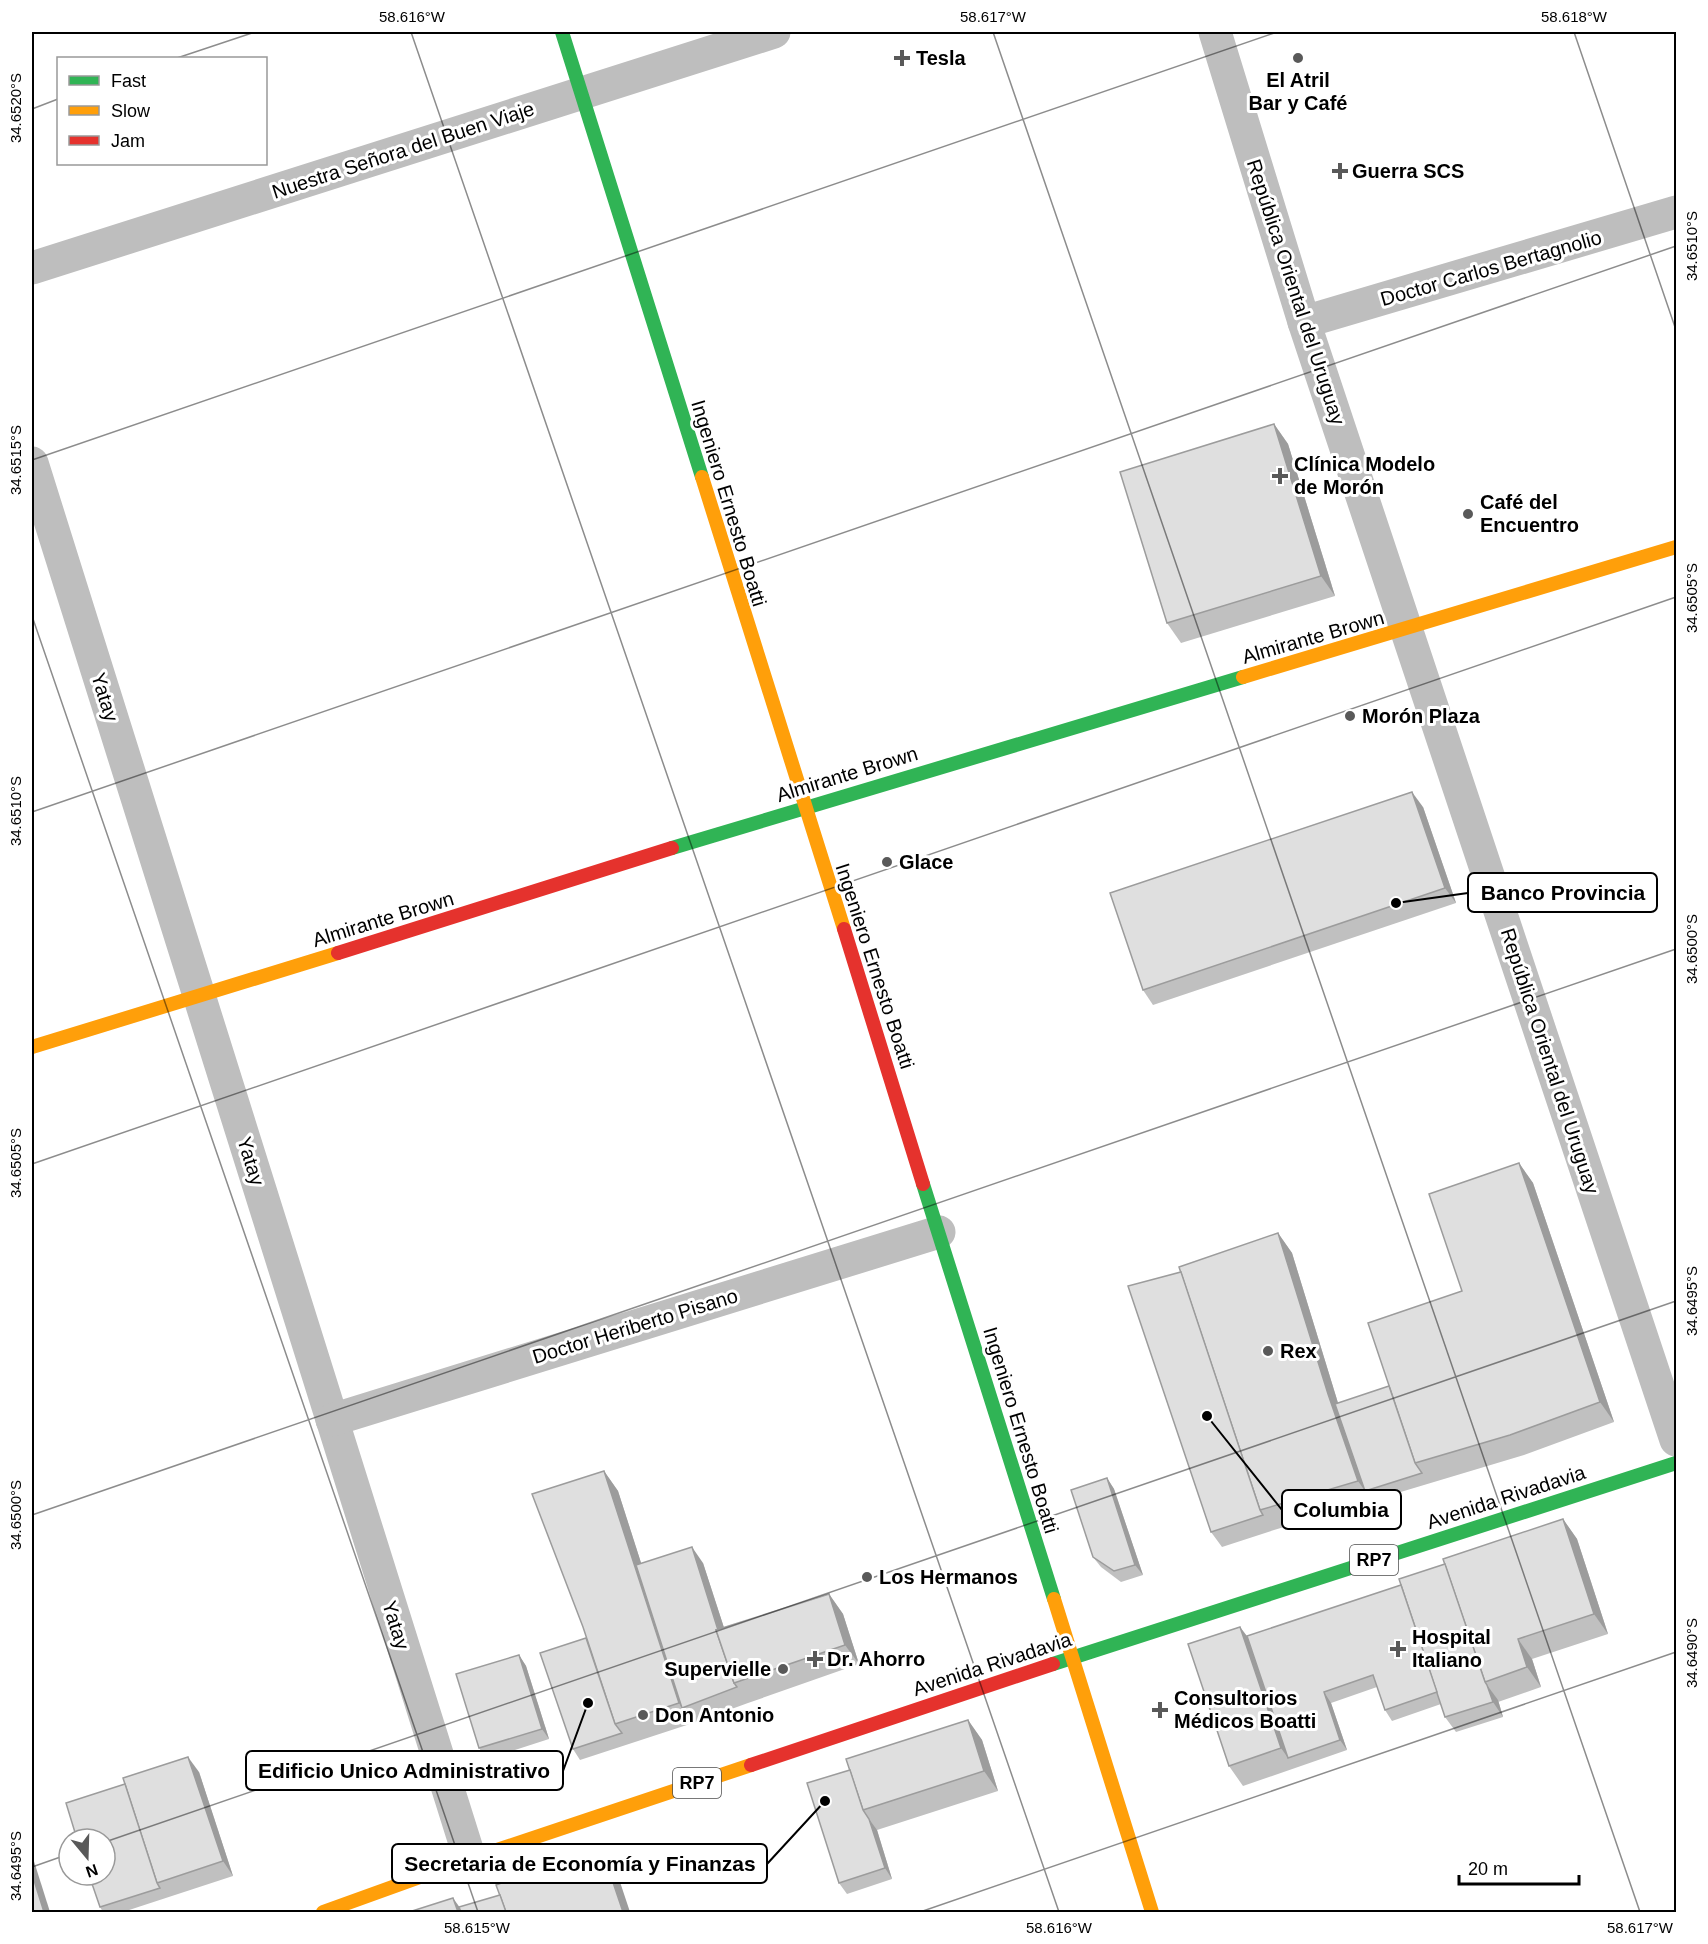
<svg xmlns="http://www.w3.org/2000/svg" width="1708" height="1944" font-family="Arial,sans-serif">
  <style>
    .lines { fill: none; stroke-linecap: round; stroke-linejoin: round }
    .street { stroke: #bebebe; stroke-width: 33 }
    .fast { stroke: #30b455; stroke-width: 14 }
    .slow { stroke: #ff9f0a; stroke-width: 14 }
    .jam { stroke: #e5322d; stroke-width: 14 }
    .wall { fill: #c0c0c0 }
    .shaded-wall { fill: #9c9c9c }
    .building { fill: #dfdfdf; stroke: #9c9c9c; stroke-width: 1.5 }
    .ticks { fill: none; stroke: #000; stroke-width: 1.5; stroke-opacity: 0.45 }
    .poi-dot { fill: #595959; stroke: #fff; stroke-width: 2 }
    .labels { text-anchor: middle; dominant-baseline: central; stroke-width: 6; stroke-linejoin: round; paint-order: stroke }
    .shield { fill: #fff; stroke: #4c4c4c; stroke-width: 1.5 }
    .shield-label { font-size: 18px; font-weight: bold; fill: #000 }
    .poi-label { font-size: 20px; font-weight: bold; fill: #000; stroke: #fff; text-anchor: start }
    .street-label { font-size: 20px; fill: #000; stroke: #fff }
    .leader { fill: none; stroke: #000; stroke-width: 2 }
    .callout-dot { fill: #000; stroke: #fff; stroke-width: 2 }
    .callout { fill: #fff; stroke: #000; stroke-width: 2 }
    .callout-label { font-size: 21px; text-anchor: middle; font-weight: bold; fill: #000 }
    .neatline { fill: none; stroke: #000; stroke-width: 2 }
    .ticks-label { font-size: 15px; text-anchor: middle; fill: #000 }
  </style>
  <rect width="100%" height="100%" fill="#fff"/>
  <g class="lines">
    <g class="street">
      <polyline points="1215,32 1304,322 1676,1440"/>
      <polyline points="32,268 774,32"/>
      <polyline points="1304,322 1676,212"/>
      <polyline points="32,463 470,1859"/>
      <polyline points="332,1420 939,1232"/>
    </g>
    <g class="fast">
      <polyline points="562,32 702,477"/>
      <polyline points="672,848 1243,677"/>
      <polyline points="923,1184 1054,1599"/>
      <polyline points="1053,1664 1676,1463"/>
    </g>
    <g class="slow">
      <polyline points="702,477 844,929"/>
      <polyline points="1243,677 1676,547"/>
      <polyline points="32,1047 338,953"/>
      <polyline points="1054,1599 1152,1912"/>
      <polyline points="323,1912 470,1859 751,1765"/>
    </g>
    <g class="jam">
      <polyline points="844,929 923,1184"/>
      <polyline points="338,953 672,848"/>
      <polyline points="751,1765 1053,1664"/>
    </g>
  </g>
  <g class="wall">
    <polygon points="1274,424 1288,444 1335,596 1181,643 1167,623"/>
    <polygon points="1423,807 1456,903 1153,1005 1143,990"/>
    <polygon points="1519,1163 1533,1183 1614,1422 1524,1455 1274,1530 1222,1547 1211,1532 1181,1272 1278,1233 1292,1253 1338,1403 1389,1386 1462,1291"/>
    <polygon points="604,1471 618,1491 641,1563 703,1563 724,1628 829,1594 843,1614 859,1664 748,1703 693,1723 580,1760 573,1749 586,1638"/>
    <polygon points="1107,1478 1114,1489 1143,1575 1121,1582 1101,1567 1093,1557"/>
    <polygon points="1563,1519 1577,1539 1608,1634 1532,1659 1541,1687 1498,1702 1498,1700 1503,1717 1456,1732 1445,1717 1441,1704 1392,1721 1385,1710 1377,1687 1331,1703 1347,1750 1243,1786 1229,1766 1240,1627 1247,1636 1401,1585 1445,1564"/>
    <polygon points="519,1655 526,1666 549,1739 487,1759 479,1748"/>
    <polygon points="968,1720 982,1740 998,1791 877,1830 892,1879 847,1894 839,1883 850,1770"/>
    <polygon points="199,1772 233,1876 123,1912 103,1912 100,1907"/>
  </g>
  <g class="shaded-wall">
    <polygon points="1274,424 1288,444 1335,596 1321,576"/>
    <polygon points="1412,792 1423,807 1456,903 1445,888"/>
    <polygon points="1519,1163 1533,1183 1614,1422 1600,1402"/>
    <polygon points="1278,1233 1292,1253 1365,1491 1358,1481 1328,1394"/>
    <polygon points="604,1471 618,1491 687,1706 682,1708 679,1703"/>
    <polygon points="1107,1478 1114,1489 1143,1575 1135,1565"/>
    <polygon points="1563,1519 1577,1539 1608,1634 1594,1614"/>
    <polygon points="692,1547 703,1563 741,1680 735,1682"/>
    <polygon points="829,1594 843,1614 859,1664 845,1645"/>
    <polygon points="1240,1627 1254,1646 1288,1758 1295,1768 1281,1748"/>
    <polygon points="1518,1639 1532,1659 1541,1687 1527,1667"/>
    <polygon points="519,1655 526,1666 549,1739 542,1729"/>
    <polygon points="1487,1685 1498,1700 1503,1717 1493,1702"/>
    <polygon points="1324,1692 1331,1703 1347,1750 1340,1740"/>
    <polygon points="968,1720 982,1740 998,1791 984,1771"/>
    <polygon points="188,1757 199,1772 233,1876 223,1861"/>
    <polygon points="869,1819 877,1830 892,1879 885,1868"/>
    <polygon points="601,1847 615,1867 630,1912 623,1912"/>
    <polygon points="32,1855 50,1912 44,1912 32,1874"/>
    <polygon points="453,1898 463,1912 458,1912"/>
  </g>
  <g class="building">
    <polygon points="1274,424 1321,576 1167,623 1120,472"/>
    <polygon points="1412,792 1445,888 1143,990 1110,893"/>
    <polygon points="1519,1163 1600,1402 1510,1435 1415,1463 1368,1323 1462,1291 1429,1194"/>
    <polygon points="1278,1233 1328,1394 1358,1481 1260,1510 1179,1267"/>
    <polygon points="1181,1272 1260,1510 1263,1515 1211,1532 1128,1286"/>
    <polygon points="1389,1386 1415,1463 1422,1473 1365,1491 1335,1404"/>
    <polygon points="604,1471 679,1703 615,1724 583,1627 532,1494"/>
    <polygon points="1107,1478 1135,1565 1114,1571 1093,1557 1071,1490"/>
    <polygon points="1563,1519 1594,1614 1518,1639 1527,1667 1485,1682 1443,1559"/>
    <polygon points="692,1547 718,1630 716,1630 734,1683 737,1687 682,1708 636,1565"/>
    <polygon points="1445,1564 1485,1682 1487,1685 1493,1702 1445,1717 1399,1579"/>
    <polygon points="1401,1585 1437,1692 1385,1710 1373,1675 1324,1692 1340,1740 1288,1758 1247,1636"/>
    <polygon points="829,1594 845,1645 734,1683 716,1630"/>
    <polygon points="1240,1627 1281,1748 1229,1766 1188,1644"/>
    <polygon points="586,1638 615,1724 622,1733 573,1749 540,1653"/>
    <polygon points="519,1655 542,1729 479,1748 456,1674"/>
    <polygon points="968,1720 984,1771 863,1810 846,1759"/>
    <polygon points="188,1757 223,1861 157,1883 123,1778"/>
    <polygon points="850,1770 863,1810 869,1819 885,1868 839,1883 807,1783"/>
    <polygon points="125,1784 157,1883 160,1888 100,1907 89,1875 105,1875 105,1839 77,1839 66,1803"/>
    <polygon points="601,1847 623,1912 506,1912 496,1885"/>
    <polygon points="32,1874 44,1912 32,1912"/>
    <polygon points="500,1895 506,1912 461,1912 459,1907"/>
    <polygon points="453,1898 458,1912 409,1912"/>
  </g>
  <path class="ticks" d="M 411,32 L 1059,1912M 993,32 L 1640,1912M 1574,32 L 1676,330M 177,58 L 255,32M 32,109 L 58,99M 32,460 L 1277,32M 32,616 L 478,1912M 32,812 L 1676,246M 32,1164 L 1676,597M 32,1515 L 1676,949M 105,1842 L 1676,1301M 32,1867 L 69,1854M 920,1912 L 1676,1652"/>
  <g class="poi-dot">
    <path d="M899 49h6v6h6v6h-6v6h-6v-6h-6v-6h6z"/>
    <circle cx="1298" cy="58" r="6"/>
    <path d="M1337 162h6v6h6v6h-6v6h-6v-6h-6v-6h6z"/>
    <path d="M1277 467h6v6h6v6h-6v6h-6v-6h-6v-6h6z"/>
    <circle cx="1468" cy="514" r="6"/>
    <circle cx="1350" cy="716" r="6"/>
    <circle cx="887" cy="862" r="6"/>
    <circle cx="1268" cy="1351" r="6"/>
    <circle cx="867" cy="1577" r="6"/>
    <path d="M1395 1640h6v6h6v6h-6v6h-6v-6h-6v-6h6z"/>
    <path d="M812 1650h6v6h6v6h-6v6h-6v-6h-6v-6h6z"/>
    <circle cx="783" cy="1669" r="6"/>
    <path d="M1157 1701h6v6h6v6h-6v6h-6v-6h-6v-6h6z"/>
    <circle cx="643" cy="1715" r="6"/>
  </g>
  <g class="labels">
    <g class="shield">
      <rect x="1350" y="1545" width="48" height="30" rx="4.5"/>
      <rect x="673" y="1768" width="48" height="30" rx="4.5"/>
    </g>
    <g class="shield-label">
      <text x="1374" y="1560">RP7</text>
      <text x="697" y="1783">RP7</text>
    </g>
    <g class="poi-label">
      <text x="916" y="58">Tesla</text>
      <text x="1298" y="80" text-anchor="middle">El Atril<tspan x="1298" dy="23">Bar y Café</tspan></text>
      <text x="1352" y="171">Guerra SCS</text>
      <text x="1294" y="464">Clínica Modelo<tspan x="1294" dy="23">de Morón</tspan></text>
      <text x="1480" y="502">Café del<tspan x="1480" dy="23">Encuentro</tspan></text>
      <text x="1362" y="716">Morón Plaza</text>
      <text x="899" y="862">Glace</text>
      <text x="1280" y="1351">Rex</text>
      <text x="879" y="1577">Los Hermanos</text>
      <text x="1412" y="1637">Hospital<tspan x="1412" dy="23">Italiano</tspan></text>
      <text x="827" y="1659">Dr. Ahorro</text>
      <text x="771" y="1669" text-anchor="end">Supervielle</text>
      <text x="1174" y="1698">Consultorios<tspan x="1174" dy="23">Médicos Boatti</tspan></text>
      <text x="655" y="1715">Don Antonio</text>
    </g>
    <g class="street-label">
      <text transform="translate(403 150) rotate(-18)">Nuestra Señora del Buen Viaje</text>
      <text transform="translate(1491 268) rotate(-16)">Doctor Carlos Bertagnolio</text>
      <text transform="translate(1296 292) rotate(72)">República Oriental del Uruguay</text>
      <text transform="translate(729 503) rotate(73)">Ingeniero Ernesto Boatti</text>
      <text transform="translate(1313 637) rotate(-16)">Almirante Brown</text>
      <text transform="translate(105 697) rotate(73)">Yatay</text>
      <text transform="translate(847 774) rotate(-17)">Almirante Brown</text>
      <text transform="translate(383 919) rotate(-17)">Almirante Brown</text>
      <text transform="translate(875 966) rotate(72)">Ingeniero Ernesto Boatti</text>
      <text transform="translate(1550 1061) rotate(72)">República Oriental del Uruguay</text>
      <text transform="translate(251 1161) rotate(73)">Yatay</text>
      <text transform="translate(635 1326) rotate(-17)">Doctor Heriberto Pisano</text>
      <text transform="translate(1021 1430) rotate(73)">Ingeniero Ernesto Boatti</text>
      <text transform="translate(1506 1497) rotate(-18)">Avenida Rivadavia</text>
      <text transform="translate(396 1625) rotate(73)">Yatay</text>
      <text transform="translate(992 1664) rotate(-18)">Avenida Rivadavia</text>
    </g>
  </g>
  <path class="leader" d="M1396 903L1468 893M1207 1416L1282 1510M588 1703L563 1771M825 1801L767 1864"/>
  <g class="callout-dot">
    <circle cx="1396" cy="903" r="6"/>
    <circle cx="1207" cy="1416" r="6"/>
    <circle cx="588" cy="1703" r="6"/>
    <circle cx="825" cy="1801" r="6"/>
  </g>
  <g class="callout">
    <rect x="1468" y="873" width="189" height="39" rx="6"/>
    <rect x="1282" y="1490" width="119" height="39" rx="6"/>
    <rect x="246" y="1751" width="317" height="39" rx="6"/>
    <rect x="392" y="1844" width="375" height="39" rx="6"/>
  </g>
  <g class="callout-label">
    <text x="1563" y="900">Banco Provincia</text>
    <text x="1341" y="1517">Columbia</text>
    <text x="404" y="1778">Edificio Unico Administrativo</text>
    <text x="580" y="1871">Secretaria de Economía y Finanzas</text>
  </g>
  <rect width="1708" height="1944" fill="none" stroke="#ffffff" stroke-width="66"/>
  <rect x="57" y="57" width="210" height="108" fill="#ffffff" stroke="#999999" stroke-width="1.5"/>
  <rect x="69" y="76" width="30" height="9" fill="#30b455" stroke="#999999" stroke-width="1.5"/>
  <text x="111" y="87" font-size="18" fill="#000000">Fast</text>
  <rect x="69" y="106" width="30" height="9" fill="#ff9f0a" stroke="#999999" stroke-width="1.5"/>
  <text x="111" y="117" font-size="18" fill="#000000">Slow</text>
  <rect x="69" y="136" width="30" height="9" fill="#e5322d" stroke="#999999" stroke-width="1.5"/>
  <text x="111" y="147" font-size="18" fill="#000000">Jam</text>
  <g transform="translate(87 1857) rotate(161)"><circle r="28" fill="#ffffff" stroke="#999999" stroke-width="1.5"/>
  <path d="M0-4.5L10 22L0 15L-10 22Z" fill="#595959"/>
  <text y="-9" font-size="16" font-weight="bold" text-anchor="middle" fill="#000000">N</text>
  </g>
  <path d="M1459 1875v9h120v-9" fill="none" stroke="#000000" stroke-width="3"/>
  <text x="1468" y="1875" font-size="18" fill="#000000" stroke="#ffffff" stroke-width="4.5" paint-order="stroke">20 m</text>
  <rect x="33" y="33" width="1642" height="1878" class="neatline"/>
  <g class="ticks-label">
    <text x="412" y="22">58.616°W</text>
    <text x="993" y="22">58.617°W</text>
    <text x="1574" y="22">58.618°W</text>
    <text transform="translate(16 108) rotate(-90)" y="5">34.6520°S</text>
    <text transform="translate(1692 246) rotate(-90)" y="5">34.6510°S</text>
    <text transform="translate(16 460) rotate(-90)" y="5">34.6515°S</text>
    <text transform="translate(1692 598) rotate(-90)" y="5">34.6505°S</text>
    <text transform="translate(16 811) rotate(-90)" y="5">34.6510°S</text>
    <text transform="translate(1692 949) rotate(-90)" y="5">34.6500°S</text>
    <text transform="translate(16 1163) rotate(-90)" y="5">34.6505°S</text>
    <text transform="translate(1692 1301) rotate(-90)" y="5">34.6495°S</text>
    <text transform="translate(16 1515) rotate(-90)" y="5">34.6500°S</text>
    <text transform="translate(1692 1653) rotate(-90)" y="5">34.6490°S</text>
    <text transform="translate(16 1866) rotate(-90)" y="5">34.6495°S</text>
    <text x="477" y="1933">58.615°W</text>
    <text x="1059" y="1933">58.616°W</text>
    <text x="1640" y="1933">58.617°W</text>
  </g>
</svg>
